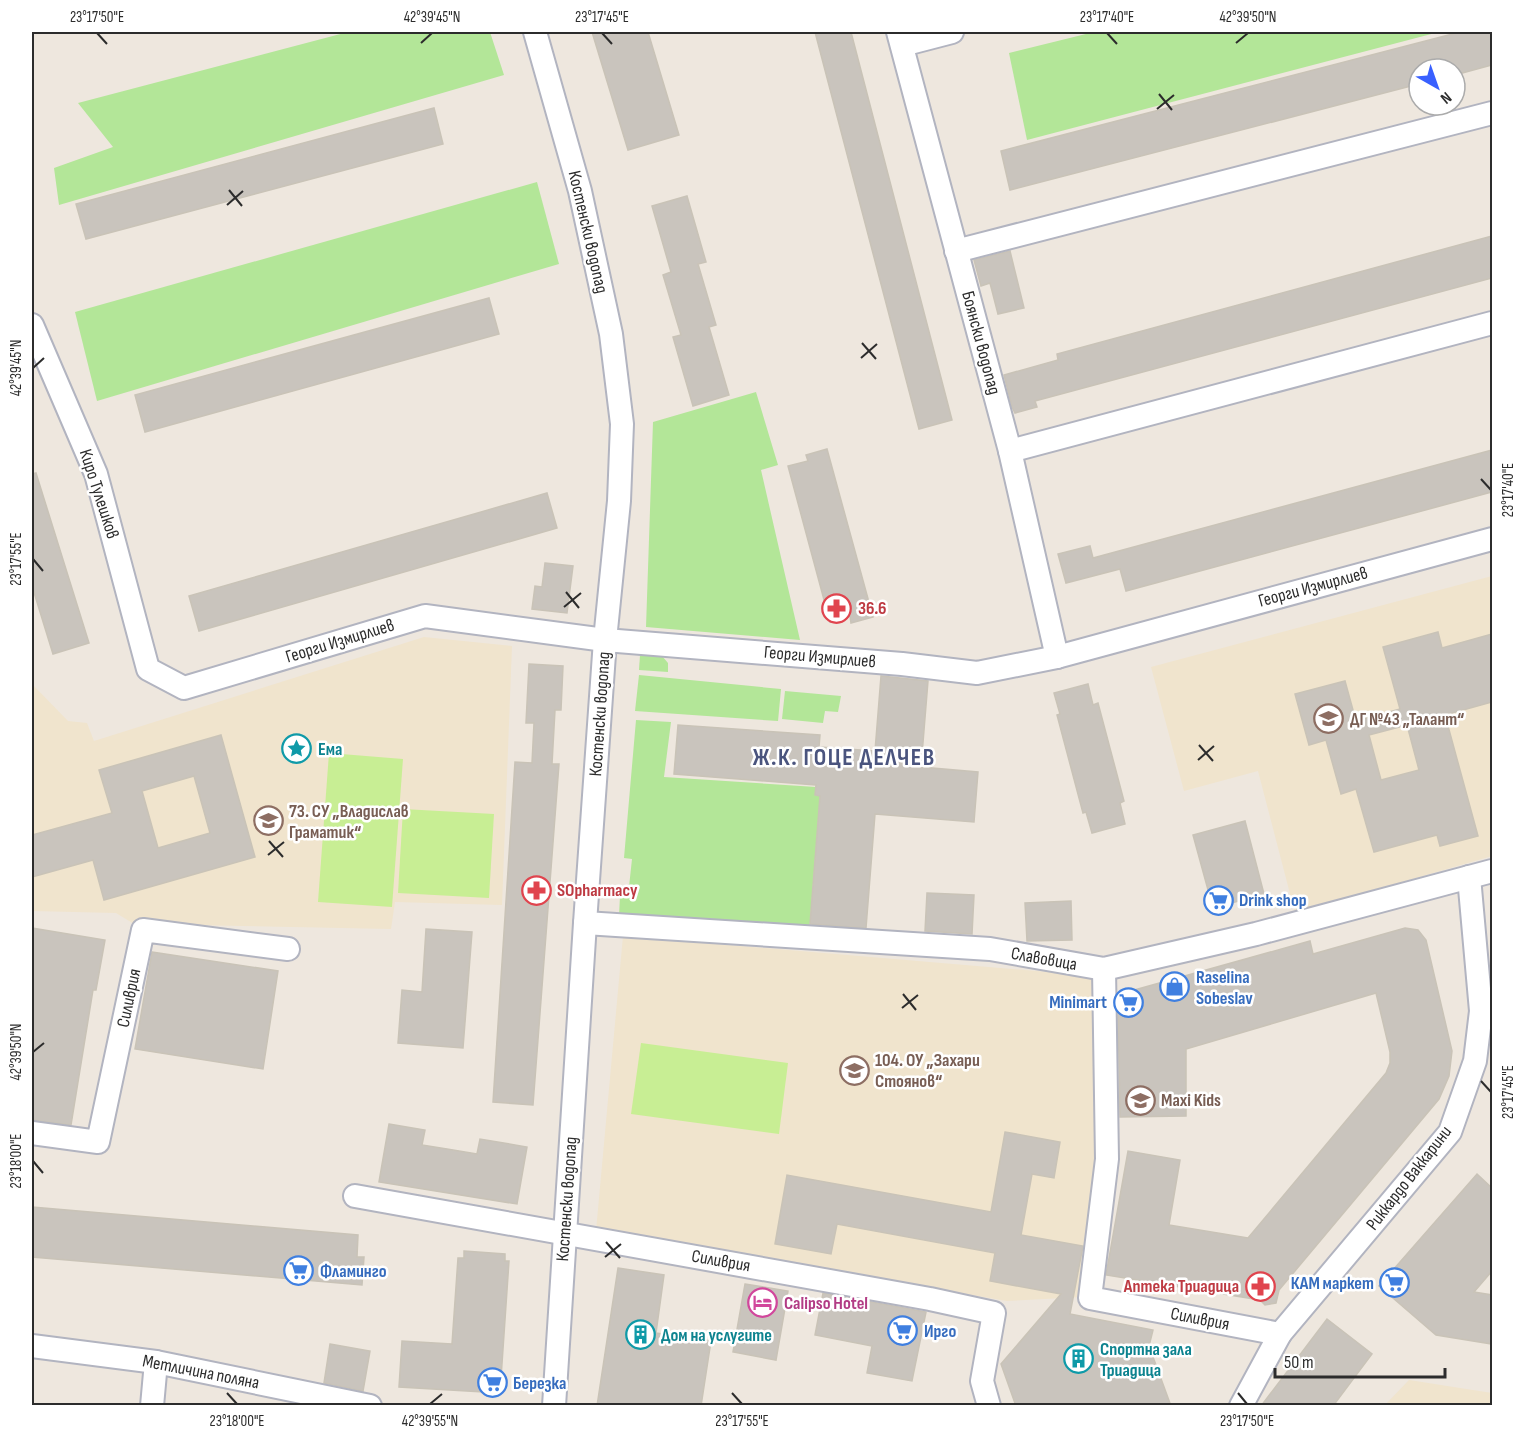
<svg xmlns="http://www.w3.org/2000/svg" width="1524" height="1437" font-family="'Sofia Sans Condensed',sans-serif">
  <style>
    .education { fill: #f0e4cd }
    .green { fill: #b3e698 }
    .pitch { fill: #c8ee94 }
    .building { fill: #c9c4bd; stroke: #c9c3b7; stroke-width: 1.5; fill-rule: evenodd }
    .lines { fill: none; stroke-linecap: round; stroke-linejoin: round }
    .minor-casing { stroke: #b2b4c0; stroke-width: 26 }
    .minor { stroke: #fff; stroke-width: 22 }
    .ticks { fill: none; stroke: #2c2c2c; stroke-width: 2 }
    .labels { text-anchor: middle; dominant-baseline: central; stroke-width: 5; stroke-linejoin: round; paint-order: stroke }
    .street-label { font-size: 18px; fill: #2c2c2c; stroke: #fff }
    .health-label { font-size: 18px; font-weight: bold; fill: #be3a42; stroke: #fff; text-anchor: start }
    .education-label { font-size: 18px; font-weight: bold; fill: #785e54; stroke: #fff; text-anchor: start }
    .culture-label { font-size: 18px; font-weight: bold; fill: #0d838f; stroke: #fff; text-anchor: start }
    .shop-label { font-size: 18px; font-weight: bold; fill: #366cbe; stroke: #fff; text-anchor: start }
    .hotel-label { font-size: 18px; font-weight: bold; fill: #b23c85; stroke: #fff; text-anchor: start }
    .district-label { font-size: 24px; font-weight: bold; letter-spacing: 1.5px; fill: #4a547e; stroke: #fff }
    .neatline { fill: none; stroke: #2c2c2c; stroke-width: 2 }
    .ticks-label { font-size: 15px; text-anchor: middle; fill: #2c2c2c }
  </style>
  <rect width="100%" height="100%" fill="#eee7de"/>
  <g class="education">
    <polygon points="1492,576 1492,856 1295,913 1258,771 1184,791 1151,667"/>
    <polygon points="424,637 512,646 502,905 395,902 391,929 134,924 116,913 32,911 32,684 68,721 87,723 94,741"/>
    <polygon points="623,936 1095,976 1099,1164 1083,1297 1007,1301 596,1231"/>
    <polygon points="1409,1380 1492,1393 1492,1405 1385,1405"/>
  </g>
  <g class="green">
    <polygon points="348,32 490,32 504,75 59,205 54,168 113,147 78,103"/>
    <polygon points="1094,32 1439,32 1027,140 1009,53"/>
    <polygon points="537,182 559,264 97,401 75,312"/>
    <polygon points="756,392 778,465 761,470 800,640 646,627 653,422"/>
    <polygon points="640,655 662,656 668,663 668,672 639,670"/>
    <polygon points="639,675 781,689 778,721 635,711"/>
    <polygon points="785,691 841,696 838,712 825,711 823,723 782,719"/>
    <polygon points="636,720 671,722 664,777 816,787 820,796 809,934 619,916 620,896 628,896 632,859 624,858"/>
  </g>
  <g class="pitch">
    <polygon points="329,753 403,759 392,907 318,902"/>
    <polygon points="403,809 494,814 489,898 398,893"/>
    <polygon points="641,1043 788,1063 779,1134 631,1114"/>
  </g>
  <g class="building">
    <polygon points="592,32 648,32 679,135 628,150"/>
    <polygon points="815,32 851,32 952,420 919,429"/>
    <polygon points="1460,32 1492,32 1492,65 1455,75 1455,69 1419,69 1419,84 1010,190 1001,151"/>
    <polygon points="434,108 443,144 86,239 76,204"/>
    <polygon points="687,196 706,262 698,264 716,325 709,327 729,395 693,406 673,337 681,335 663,275 671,272 652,206"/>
    <polygon points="1492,236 1492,278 1035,401 1037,407 1015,413 1012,407 1004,375 1058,360 1057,354"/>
    <polygon points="1010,251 1024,308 998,314 990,283 981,286 974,260"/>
    <polygon points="489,298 499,334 145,432 135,395"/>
    <polygon points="827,449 873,617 851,623 850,616 830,622 788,466 808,461 806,455"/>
    <polygon points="1492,450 1492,492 1126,591 1120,569 1066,583 1058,554 1090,546 1093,558"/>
    <polygon points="36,473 89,643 53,654 32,586 32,474"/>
    <polygon points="547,493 557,528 199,631 189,596"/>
    <polygon points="545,563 573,566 567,613 532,609 535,586 542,587"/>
    <path d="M 1438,632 L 1442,648 L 1492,634 L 1492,702 L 1445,715 L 1478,836 L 1440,846 L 1437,835 L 1374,852 L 1356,789 L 1341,794 L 1326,740 L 1309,745 L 1295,694 L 1345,681 L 1356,721 L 1400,709 L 1383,647 ZM 1407,725 L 1419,770 L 1381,780 L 1369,735 Z"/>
    <polygon points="529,664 563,666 561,710 555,710 552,764 559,764 533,1105 493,1102 515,762 532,763 534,723 526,723"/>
    <polygon points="881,676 928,681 921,767 978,772 974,822 875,814 866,928 810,924 820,796 815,795 816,785 674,774 678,725 820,735 819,747 875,751"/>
    <polygon points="1088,684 1093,705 1098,703 1124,801 1120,803 1125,824 1092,833 1086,812 1083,813 1057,715 1060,714 1054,693"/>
    <path d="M 221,735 L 255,857 L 104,900 L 93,860 L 32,877 L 32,835 L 112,813 L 99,770 ZM 194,776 L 210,833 L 158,848 L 142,791 Z"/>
    <polygon points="1245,821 1264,894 1213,908 1193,835"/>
    <polygon points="927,893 974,895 972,934 925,931"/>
    <polygon points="1071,901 1072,940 1027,941 1025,903"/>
    <polygon points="32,928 105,940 96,990 93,990 71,1125 32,1120"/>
    <polygon points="1405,928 1418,930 1426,940 1452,1051 1449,1076 1439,1099 1279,1290 1276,1303 1265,1305 1260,1300 1106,1275 1128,1151 1180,1160 1169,1225 1248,1238 1386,1073 1390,1063 1390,1052 1376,993 1186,1049 1186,1116 1120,1117 1118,1007 1131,991 1310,941 1313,954"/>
    <polygon points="426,929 472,932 463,1048 398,1043 402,990 422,992"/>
    <polygon points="152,952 278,971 263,1069 135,1049"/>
    <polygon points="389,1124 425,1130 422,1145 447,1149 477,1154 480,1139 527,1147 517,1204 379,1182"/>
    <polygon points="1005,1132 1060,1142 1054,1178 1032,1174 1021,1235 1083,1246 1070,1314 1153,1330 1149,1346 1171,1406 1016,1406 1001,1364 1061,1294 990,1281 995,1253 837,1224 831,1254 775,1244 787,1175 991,1212"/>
    <polygon points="1477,1174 1492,1188 1492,1271 1474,1292 1492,1295 1492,1344 1436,1335 1379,1286"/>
    <polygon points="32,1207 358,1235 357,1257 364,1257 362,1285 32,1257"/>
    <polygon points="464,1251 505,1254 505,1261 509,1261 500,1393 399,1387 402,1341 452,1344 458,1258 464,1258"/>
    <polygon points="618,1268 664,1275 656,1333 711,1341 701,1406 597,1406"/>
    <polygon points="745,1284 788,1291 776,1360 733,1352"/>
    <polygon points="823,1293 926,1312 912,1381 867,1373 872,1346 815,1335"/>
    <polygon points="1327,1319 1372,1354 1333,1406 1261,1406"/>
    <polygon points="330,1344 370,1351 363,1391 324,1383"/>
  </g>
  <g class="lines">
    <defs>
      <g id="minor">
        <polyline points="535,32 580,191 611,334 622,424 619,501 605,640 585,923 554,1406"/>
        <polyline points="898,32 1010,451 1057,657"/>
        <polyline points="902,45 952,32"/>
        <polyline points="956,251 1492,113"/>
        <polyline points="32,325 96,474 148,669 184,688 425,616 605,640 902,664 977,673 1057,657 1492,539"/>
        <polyline points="1010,451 1492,323"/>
        <polyline points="585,923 990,949 1104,969 1256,934 1492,871"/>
        <polyline points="1104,969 1107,1159 1090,1298 1280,1334"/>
        <polyline points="32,1133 98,1142 143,930 288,949"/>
        <polyline points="355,1196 930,1299 994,1313 982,1381 989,1406"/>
        <polyline points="32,1346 156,1362 370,1406"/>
        <polyline points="152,1406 156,1362"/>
        <polyline points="1241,1406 1280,1334 1450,1132 1475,1061 1481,1011 1469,877"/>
      </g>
    </defs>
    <use href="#minor" class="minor-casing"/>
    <use href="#minor" class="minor"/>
  </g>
  <path class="ticks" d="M 97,33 L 107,44M 602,33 L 612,44M 1107,33 L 1117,44M 421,43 L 432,33M 1236,43 L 1248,33M 1159,94 L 1172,110M 1157,109 L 1174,95M 229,190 L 242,206M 227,205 L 243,191M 862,343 L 876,359M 861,358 L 877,344M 33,368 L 44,358M 1481,479 L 1491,490M 33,559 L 43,571M 566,592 L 579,608M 564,607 L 581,593M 1199,745 L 1213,761M 1198,760 L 1214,746M 269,841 L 283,857M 268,855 L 284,842M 903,994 L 916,1010M 902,1008 L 918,995M 33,1052 L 44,1043M 1481,1081 L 1491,1092M 33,1161 L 43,1173M 606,1242 L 620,1258M 605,1257 L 621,1244M 227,1393 L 237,1404M 732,1393 L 742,1404M 1238,1393 L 1247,1404M 430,1404 L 442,1394"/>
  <defs>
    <symbol id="pharmacy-ring" viewBox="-11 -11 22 22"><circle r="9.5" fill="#fff" stroke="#e0444e" stroke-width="1.5"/><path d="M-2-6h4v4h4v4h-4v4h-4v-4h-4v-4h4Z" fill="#e0444e"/></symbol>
    <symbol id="school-ring" viewBox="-11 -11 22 22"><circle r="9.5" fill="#fff" stroke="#8d6e63" stroke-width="1.5"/><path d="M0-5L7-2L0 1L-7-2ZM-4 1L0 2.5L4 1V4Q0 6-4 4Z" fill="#8d6e63"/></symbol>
    <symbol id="sight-ring" viewBox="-11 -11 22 22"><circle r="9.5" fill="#fff" stroke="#0f9aa8" stroke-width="1.5"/><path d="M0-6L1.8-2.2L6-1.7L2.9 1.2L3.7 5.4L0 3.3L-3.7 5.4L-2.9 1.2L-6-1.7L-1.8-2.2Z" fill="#0f9aa8"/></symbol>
    <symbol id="supermarket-ring" viewBox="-11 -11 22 22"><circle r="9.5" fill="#fff" stroke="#3f7fe0" stroke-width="1.5"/><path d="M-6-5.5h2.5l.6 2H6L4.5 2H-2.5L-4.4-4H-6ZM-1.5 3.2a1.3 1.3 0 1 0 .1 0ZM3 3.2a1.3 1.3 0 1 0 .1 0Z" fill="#3f7fe0"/></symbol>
    <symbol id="shop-ring" viewBox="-11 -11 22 22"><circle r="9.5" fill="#fff" stroke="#3f7fe0" stroke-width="1.5"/><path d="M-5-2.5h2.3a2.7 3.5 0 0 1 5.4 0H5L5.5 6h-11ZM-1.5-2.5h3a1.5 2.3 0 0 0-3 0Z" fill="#3f7fe0"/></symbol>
    <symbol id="hotel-ring" viewBox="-11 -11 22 22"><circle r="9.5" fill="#fff" stroke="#d1479c" stroke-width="1.5"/><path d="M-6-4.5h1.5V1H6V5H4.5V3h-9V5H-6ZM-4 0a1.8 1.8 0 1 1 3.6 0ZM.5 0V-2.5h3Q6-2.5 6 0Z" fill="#d1479c"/></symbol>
    <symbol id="building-ring" viewBox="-11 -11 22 22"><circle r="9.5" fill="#fff" stroke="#0f9aa8" stroke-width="1.5"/><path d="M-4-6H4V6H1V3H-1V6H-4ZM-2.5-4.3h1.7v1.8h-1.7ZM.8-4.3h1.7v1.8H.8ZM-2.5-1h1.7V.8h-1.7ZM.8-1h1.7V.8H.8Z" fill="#0f9aa8"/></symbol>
  </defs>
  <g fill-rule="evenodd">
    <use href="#pharmacy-ring" x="820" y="592" width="33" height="33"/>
    <use href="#school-ring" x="1312" y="702" width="33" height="33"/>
    <use href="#sight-ring" x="280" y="732" width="33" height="33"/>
    <use href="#school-ring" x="252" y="804" width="33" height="33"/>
    <use href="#pharmacy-ring" x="520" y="874" width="33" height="33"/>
    <use href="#supermarket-ring" x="1202" y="884" width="33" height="33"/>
    <use href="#shop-ring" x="1158" y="970" width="33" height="33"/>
    <use href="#supermarket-ring" x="1112" y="986" width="33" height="33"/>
    <use href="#school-ring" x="838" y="1054" width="33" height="33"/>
    <use href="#school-ring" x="1124" y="1084" width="33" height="33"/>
    <use href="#supermarket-ring" x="282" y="1254" width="33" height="33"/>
    <use href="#supermarket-ring" x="1378" y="1266" width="33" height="33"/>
    <use href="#pharmacy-ring" x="1244" y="1270" width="33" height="33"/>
    <use href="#hotel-ring" x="746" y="1286" width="33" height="33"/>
    <use href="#supermarket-ring" x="886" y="1314" width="33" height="33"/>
    <use href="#building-ring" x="624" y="1318" width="33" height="33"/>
    <use href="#building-ring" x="1062" y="1342" width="33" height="33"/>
    <use href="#supermarket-ring" x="476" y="1366" width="33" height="33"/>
  </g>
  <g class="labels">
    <g class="street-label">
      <text transform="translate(588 232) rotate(77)">Костенски водопад</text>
      <text transform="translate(981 343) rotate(75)">Боянски водопад</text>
      <text transform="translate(99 494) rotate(72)">Киро Тулешков</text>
      <text transform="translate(1313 587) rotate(-15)">Георги Измирлиев</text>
      <text transform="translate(340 641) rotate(-17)">Георги Измирлиев</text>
      <text transform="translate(820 657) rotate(5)">Георги Измирлиев</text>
      <text transform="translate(600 714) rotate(-86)">Костенски водопад</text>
      <text transform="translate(1044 959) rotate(10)">Славовица</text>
      <text transform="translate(129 998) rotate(-78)">Силиврия</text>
      <text transform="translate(1409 1178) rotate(-52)">Риккардо Ваккарини</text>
      <text transform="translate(567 1199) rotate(-86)">Костенски водопад</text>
      <text transform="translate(721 1261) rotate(10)">Силиврия</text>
      <text transform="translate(1200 1319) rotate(11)">Силиврия</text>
      <text transform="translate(201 1372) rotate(11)">Метличина поляна</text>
    </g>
    <g class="health-label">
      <text x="858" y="608">36.6</text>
      <text x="557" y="890">SOpharmacy</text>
      <text x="1239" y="1286" text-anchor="end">Аптека Триадица</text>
    </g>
    <g class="education-label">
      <text x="1350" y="719">ДГ №43 „Талант“</text>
      <text x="289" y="811">73. СУ „Владислав<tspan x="289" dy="21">Граматик“</tspan></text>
      <text x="875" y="1060">104. ОУ „Захари<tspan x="875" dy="21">Стоянов“</tspan></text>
      <text x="1161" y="1100">Maxi Kids</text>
    </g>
    <g class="culture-label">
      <text x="318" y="749">Ема</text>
      <text x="661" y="1335">Дом на услугите</text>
      <text x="1100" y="1349">Спортна зала<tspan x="1100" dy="21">Триадица</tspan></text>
    </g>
    <g class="shop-label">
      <text x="1239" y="900">Drink shop</text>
      <text x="1196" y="977">Raselina<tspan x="1196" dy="21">Sobeslav</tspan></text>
      <text x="1107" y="1002" text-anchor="end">Minimart</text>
      <text x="320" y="1271">Фламинго</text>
      <text x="1374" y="1283" text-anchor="end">КАМ маркет</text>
      <text x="924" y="1331">Ирго</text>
      <text x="513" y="1383">Березка</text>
    </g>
    <g class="hotel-label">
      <text x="784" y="1303">Calipso Hotel</text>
    </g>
    <g class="district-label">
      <text x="844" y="757">Ж.К. ГОЦЕ ДЕЛЧЕВ</text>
    </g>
  </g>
  <rect width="1524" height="1437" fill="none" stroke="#ffffff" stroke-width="66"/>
  <g transform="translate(1437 87) rotate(140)"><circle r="28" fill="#ffffff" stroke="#ababab" stroke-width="1.5"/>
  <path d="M0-4.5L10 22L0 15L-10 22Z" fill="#3960ff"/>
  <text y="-9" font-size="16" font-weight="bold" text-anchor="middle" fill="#2c2c2c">N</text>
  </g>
  <path d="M1275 1368v9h170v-9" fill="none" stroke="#2c2c2c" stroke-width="3"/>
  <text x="1284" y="1368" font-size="18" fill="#2c2c2c" stroke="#ffffff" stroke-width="4.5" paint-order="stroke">50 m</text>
  <rect x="33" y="33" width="1458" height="1371" class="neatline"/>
  <g class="ticks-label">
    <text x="97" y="22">23°17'50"E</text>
    <text x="432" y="22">42°39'45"N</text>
    <text x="602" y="22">23°17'45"E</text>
    <text x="1107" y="22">23°17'40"E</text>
    <text x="1248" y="22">42°39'50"N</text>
    <text transform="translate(16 368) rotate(-90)" y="5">42°39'45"N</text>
    <text transform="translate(1508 490) rotate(-90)" y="5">23°17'40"E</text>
    <text transform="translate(16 559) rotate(-90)" y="5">23°17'55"E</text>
    <text transform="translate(16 1052) rotate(-90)" y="5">42°39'50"N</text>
    <text transform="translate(1508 1092) rotate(-90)" y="5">23°17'45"E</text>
    <text transform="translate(16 1161) rotate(-90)" y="5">23°18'00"E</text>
    <text x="237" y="1426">23°18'00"E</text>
    <text x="430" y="1426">42°39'55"N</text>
    <text x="742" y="1426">23°17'55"E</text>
    <text x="1247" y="1426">23°17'50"E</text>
  </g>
</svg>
